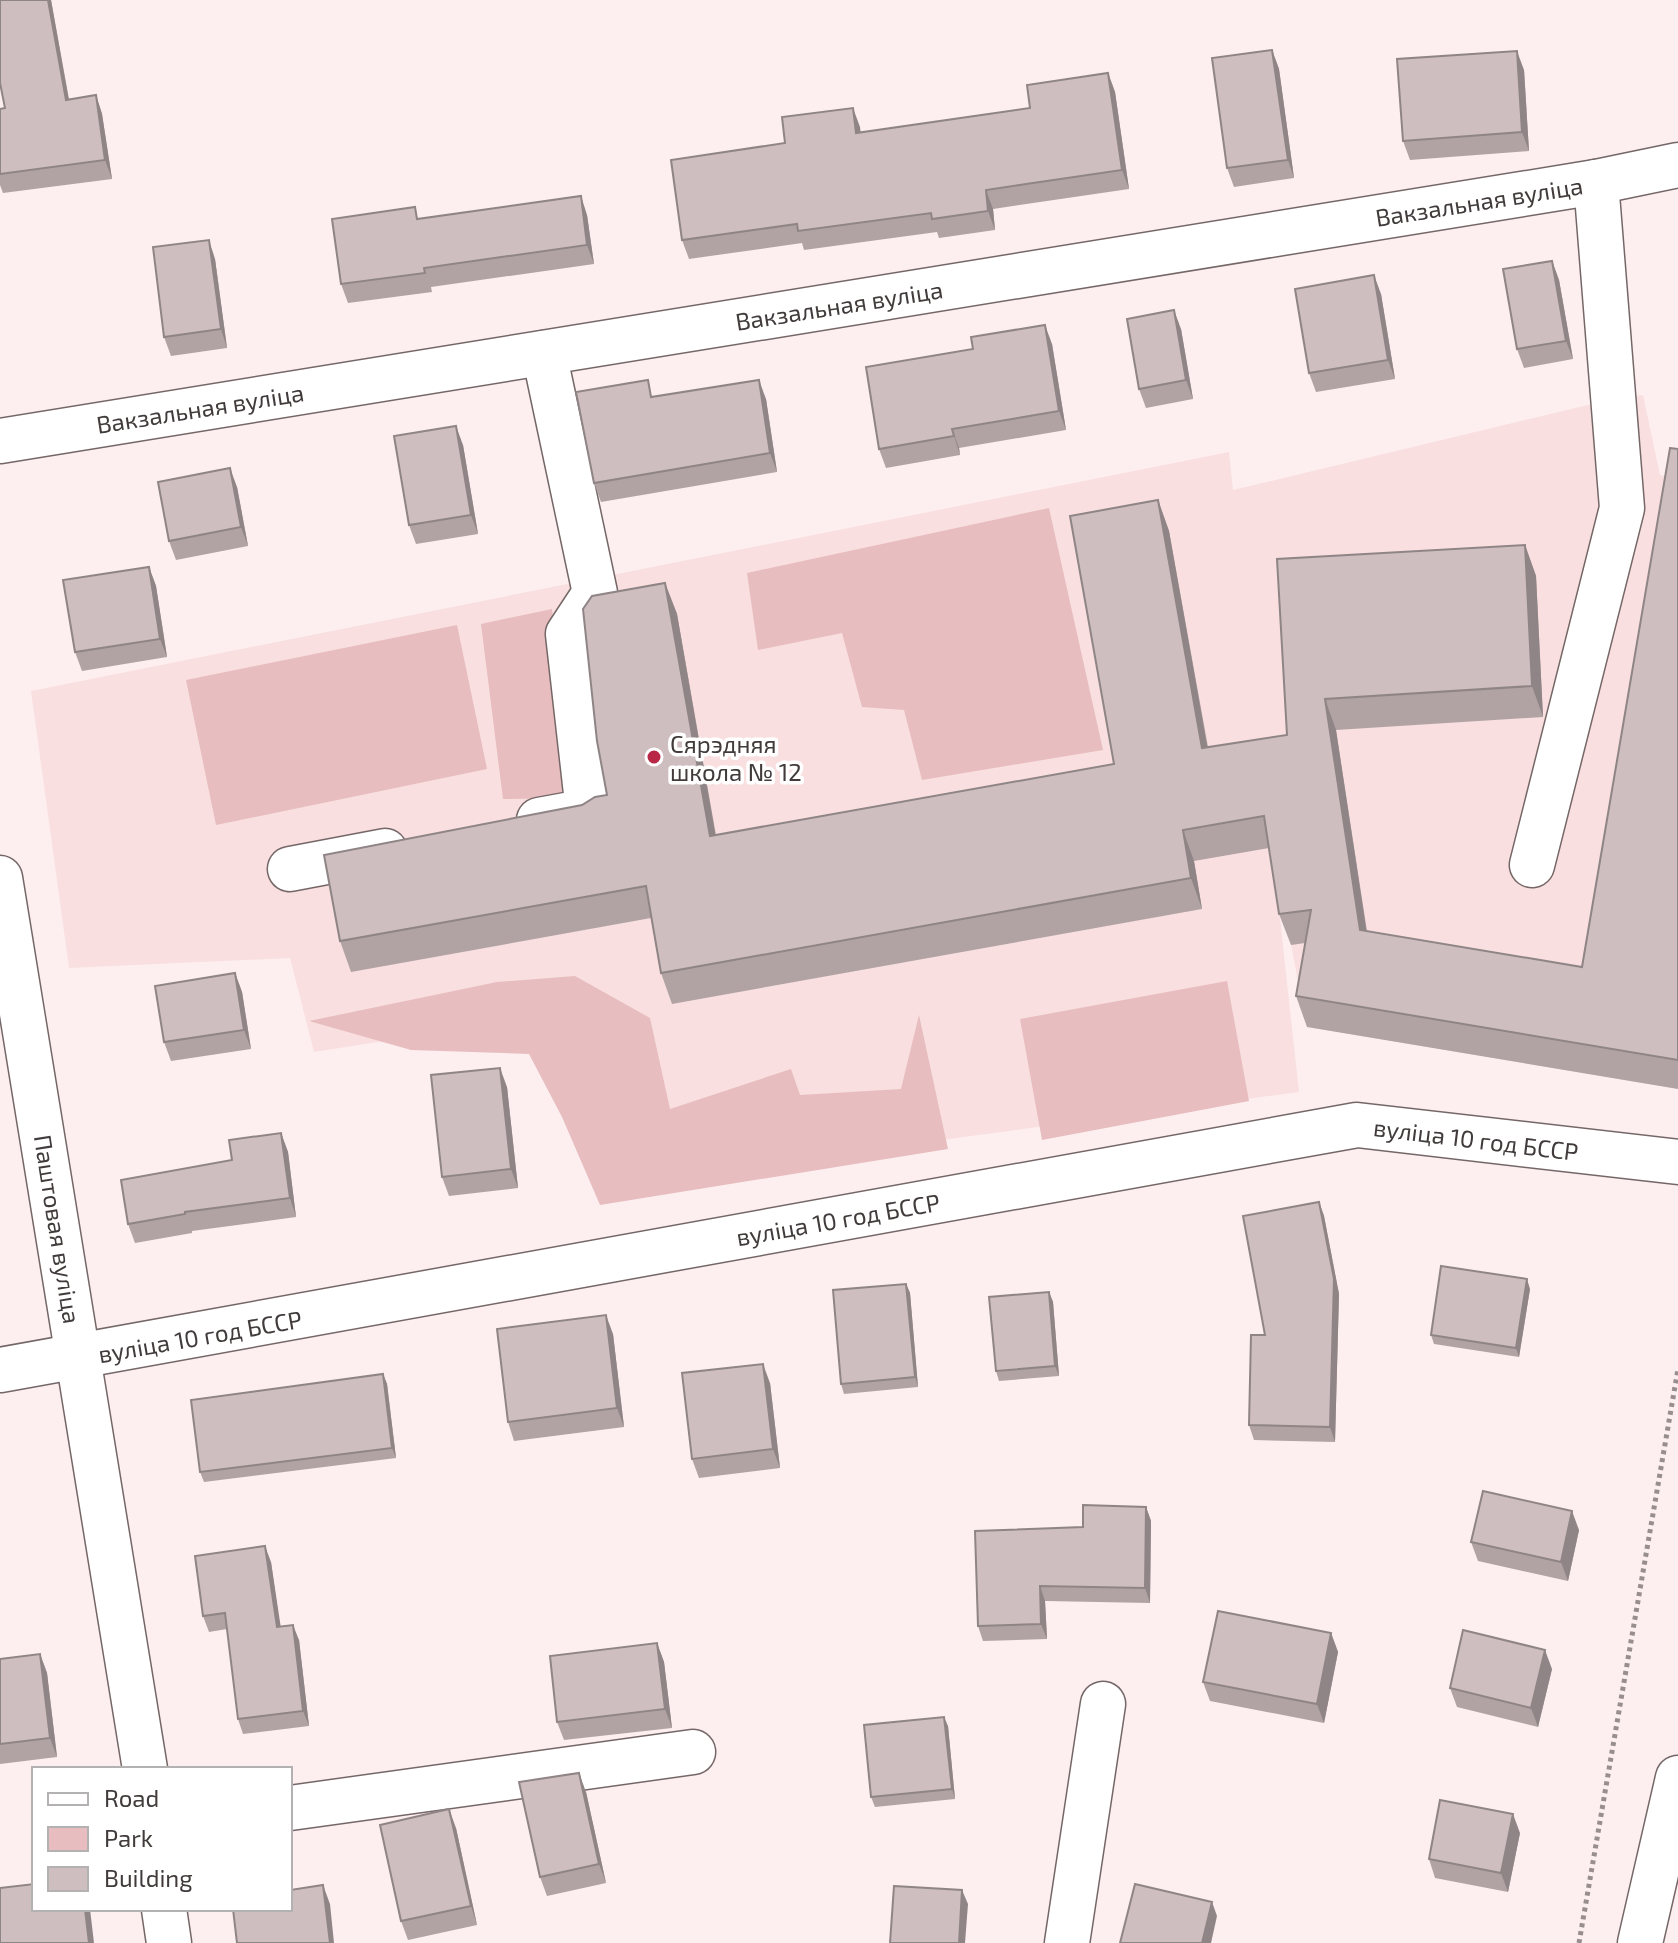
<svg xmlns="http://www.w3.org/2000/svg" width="1678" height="1943" font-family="'Exo 2',sans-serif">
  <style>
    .built { fill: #f9dfe0 }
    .green { fill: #e7bdbf }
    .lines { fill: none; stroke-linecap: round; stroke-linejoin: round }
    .minor-casing { stroke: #756767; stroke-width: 47 }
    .major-casing { stroke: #756767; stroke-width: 47 }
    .path { stroke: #988e8f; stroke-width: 5; stroke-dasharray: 4 4; stroke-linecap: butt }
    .minor { stroke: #fff; stroke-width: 44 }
    .major { stroke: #fff; stroke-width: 44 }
    .wall { fill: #b1a3a4 }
    .shaded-wall { fill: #908586 }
    .building { fill: #cebebf; stroke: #908586; stroke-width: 2 }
    .poi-dot { fill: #b82745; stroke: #fff; stroke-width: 3 }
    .labels { text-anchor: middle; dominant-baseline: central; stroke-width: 7; stroke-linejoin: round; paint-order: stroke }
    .street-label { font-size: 24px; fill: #413b3b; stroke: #fff }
    .poi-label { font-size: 24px; fill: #413b3b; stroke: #fff; text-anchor: start }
  </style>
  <rect width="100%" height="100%" fill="#fdeff0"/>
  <polygon class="built" points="1643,395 1660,475 1678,479 1678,1089 1307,1027 1291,945 1265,781 1299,1092 636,1181 597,1008 314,1052 290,958 69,968 31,691 1229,452 1233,490 1613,399"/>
  <g class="green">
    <polygon points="1049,508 1103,750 922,780 904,710 862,707 842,633 758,650 747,573"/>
    <polygon points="552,609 572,798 503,799 481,624"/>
    <polygon points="457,625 487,769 216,825 186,680"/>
    <polygon points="575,976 650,1018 670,1109 791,1069 800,1095 901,1089 919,1015 948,1149 600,1205 562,1117 529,1054 411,1050 309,1021 497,982"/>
    <polygon points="1227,981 1249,1101 1042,1140 1020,1019"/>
  </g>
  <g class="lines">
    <defs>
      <g id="minor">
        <polyline points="0,441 1596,182 1678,165"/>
        <polyline points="539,820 588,811 568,634 595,593 544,353"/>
        <polyline points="1532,865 1622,508 1596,182"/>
        <polyline points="290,869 385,851"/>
        <polyline points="0,878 145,1769"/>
        <polyline points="0,1370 1357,1125 1678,1162"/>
        <polyline points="290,1808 693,1752"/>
        <polyline points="164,1909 169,1943"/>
        <polyline points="1067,1943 1103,1704"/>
      </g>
      <polyline id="major" points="1640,1943 1678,1778"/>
    </defs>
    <use href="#minor" class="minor-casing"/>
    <use href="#major" class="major-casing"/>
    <polyline class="path" points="1579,1943 1678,1369"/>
    <use href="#minor" class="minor"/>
    <use href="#major" class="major"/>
  </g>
  <g class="wall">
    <polygon points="0,0 51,0 69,99 96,95 102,114 112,179 3,193 0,185 0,109 5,108"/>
    <polygon points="1272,50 1279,69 1294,178 1234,187 1227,168"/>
    <polygon points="1524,70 1529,151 1410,160 1403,141"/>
    <polygon points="1108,73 1115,92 1129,189 993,209 995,230 939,238 937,232 804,250 802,243 689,259 682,240 785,143 860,127 860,132 1030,108"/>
    <polygon points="587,215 594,264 431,287 432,292 348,303 341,284 420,219"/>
    <polygon points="215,259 227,348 171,356 164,337"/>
    <polygon points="1552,261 1559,280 1573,359 1524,368 1517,349"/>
    <polygon points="1381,294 1395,379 1316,392 1309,373"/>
    <polygon points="1181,329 1193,399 1146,408 1139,389"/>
    <polygon points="1052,344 1066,430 959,448 960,455 886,468 879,449"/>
    <polygon points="654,397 766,399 777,472 601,502 594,483"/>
    <polygon points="463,445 478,534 416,544 409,525"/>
    <polygon points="1678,449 1678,1089 1307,1027 1296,996 1305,943 1291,945 1279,914 1269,848 1194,861 1202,909 672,1004 661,973 651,918 351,972 340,941 582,805 607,795 665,583 677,614 716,835 1114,764 1158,500 1169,531 1208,747 1287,735 1277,559 1525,545 1536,576 1543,717 1336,730 1367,931 1582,967"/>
    <polygon points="237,487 248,546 176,560 169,541"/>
    <polygon points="149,567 156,586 167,657 82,671 75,652"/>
    <polygon points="235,973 242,992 251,1049 171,1061 164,1042"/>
    <polygon points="507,1087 518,1188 449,1196 442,1177"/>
    <polygon points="281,1133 288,1152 296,1217 192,1231 192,1233 135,1243 128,1224 232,1160"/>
    <polygon points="1319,1202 1324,1216 1339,1294 1335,1442 1254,1440 1249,1425 1265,1335"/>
    <polygon points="906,1284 910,1293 918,1387 844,1394 841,1384"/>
    <polygon points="1530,1289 1519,1357 1434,1344 1431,1335"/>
    <polygon points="1049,1292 1053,1302 1059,1376 999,1381 996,1371"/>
    <polygon points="613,1334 624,1427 514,1441 508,1422"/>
    <polygon points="383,1374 387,1384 396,1458 204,1482 200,1472"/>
    <polygon points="770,1383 780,1468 699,1478 692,1459"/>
    <polygon points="1146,1507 1151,1521 1150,1603 1045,1601 1047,1639 983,1641 978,1626 1083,1527"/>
    <polygon points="1579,1530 1568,1581 1478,1561 1471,1542"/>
    <polygon points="271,1562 280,1627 299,1640 309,1726 243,1734 238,1719 227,1629 209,1632 203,1616"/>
    <polygon points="1331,1633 1338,1652 1324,1723 1210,1701 1203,1682"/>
    <polygon points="657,1643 664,1662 672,1728 564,1740 557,1722"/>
    <polygon points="40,1654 47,1673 57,1757 0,1764 0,1659"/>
    <polygon points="1552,1669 1538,1727 1457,1707 1450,1688"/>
    <polygon points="948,1726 955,1799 875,1807 871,1797"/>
    <polygon points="586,1792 606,1883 547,1896 540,1877"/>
    <polygon points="456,1828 477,1925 408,1940 401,1921"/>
    <polygon points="1520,1833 1508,1892 1435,1878 1429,1859"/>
  </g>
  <g class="shaded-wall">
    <polygon points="48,0 51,0 72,118 66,100"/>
    <polygon points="1272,50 1279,69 1294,178 1288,160"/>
    <polygon points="1517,51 1524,70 1529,151 1522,132"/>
    <polygon points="1108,73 1115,92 1129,189 1122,170"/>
    <polygon points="96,95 102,114 112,179 105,160"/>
    <polygon points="853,108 860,127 863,152 856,133"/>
    <polygon points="986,190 993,209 995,230 988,211"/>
    <polygon points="581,196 587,215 594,264 587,245"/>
    <polygon points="209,240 215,259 227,348 221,329"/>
    <polygon points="1552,261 1559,280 1573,359 1566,341"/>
    <polygon points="1374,275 1381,294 1395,379 1388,360"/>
    <polygon points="1174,310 1181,329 1193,399 1186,380"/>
    <polygon points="1045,325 1052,344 1066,430 1059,411"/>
    <polygon points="759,380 766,399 777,472 770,453"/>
    <polygon points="456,426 463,445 478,534 471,515"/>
    <polygon points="952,429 959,448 960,455 954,436"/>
    <polygon points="230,468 237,487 248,546 241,527"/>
    <polygon points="1158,500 1169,531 1213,779 1202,748"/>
    <polygon points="1525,545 1536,576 1543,717 1532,686"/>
    <polygon points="149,567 156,586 167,657 160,639"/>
    <polygon points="665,583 677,614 721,867 710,836"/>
    <polygon points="1325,699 1336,730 1371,961 1360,930"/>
    <polygon points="1183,830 1194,861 1202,909 1191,878"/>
    <polygon points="235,973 242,992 251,1049 244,1030"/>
    <polygon points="500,1068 507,1087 518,1188 511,1169"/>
    <polygon points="281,1133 288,1152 296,1217 290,1198"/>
    <polygon points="1319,1202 1324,1216 1339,1294 1335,1442 1330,1427"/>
    <polygon points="1527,1279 1530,1289 1519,1357 1516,1348"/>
    <polygon points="906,1284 910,1293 918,1387 915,1377"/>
    <polygon points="1049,1292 1053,1302 1059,1376 1055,1366"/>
    <polygon points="606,1315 613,1334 624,1427 617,1408"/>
    <polygon points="763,1364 770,1383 780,1468 773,1449"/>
    <polygon points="383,1374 387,1384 396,1458 392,1448"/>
    <polygon points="1146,1507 1151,1521 1150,1603 1145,1588"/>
    <polygon points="1572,1511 1579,1530 1568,1581 1561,1562"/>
    <polygon points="265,1546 271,1562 283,1642 277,1627"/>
    <polygon points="1040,1586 1045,1601 1047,1639 1041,1624"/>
    <polygon points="293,1625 299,1640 309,1726 303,1711"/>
    <polygon points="1331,1633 1338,1652 1324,1723 1317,1704"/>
    <polygon points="657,1643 664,1662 672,1728 665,1709"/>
    <polygon points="1545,1650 1552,1669 1538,1727 1531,1708"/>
    <polygon points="40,1654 47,1673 57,1757 50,1738"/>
    <polygon points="944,1717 948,1726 955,1799 952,1789"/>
    <polygon points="579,1773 586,1792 606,1883 599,1864"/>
    <polygon points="449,1809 456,1828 477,1925 471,1906"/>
    <polygon points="1513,1814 1520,1833 1508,1892 1501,1873"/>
    <polygon points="323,1885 330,1904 334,1943 330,1943"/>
    <polygon points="962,1890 968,1904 965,1943 959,1943"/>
    <polygon points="1212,1902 1217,1916 1211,1943 1202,1943"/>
    <polygon points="85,1909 90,1909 94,1943 89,1943"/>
  </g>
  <g class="building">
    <polygon points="0,0 48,0 66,100 96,95 105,160 0,174 0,109 5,108 0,83"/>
    <polygon points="1272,50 1288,160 1227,168 1212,58"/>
    <polygon points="1517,51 1522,132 1403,141 1397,59"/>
    <polygon points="1108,73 1122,170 986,190 988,211 932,219 931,213 798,231 797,224 682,240 671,160 785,143 782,117 853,108 856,133 1030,108 1027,85"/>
    <polygon points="581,196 587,245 424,268 425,273 341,284 332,219 415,207 417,219"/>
    <polygon points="209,240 221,329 164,337 153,247"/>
    <polygon points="1552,261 1566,341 1517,349 1503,269"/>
    <polygon points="1374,275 1388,360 1309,373 1295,289"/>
    <polygon points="1174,310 1186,380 1139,389 1127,319"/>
    <polygon points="1045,325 1059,411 952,429 954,436 879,449 866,367 973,349 971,337"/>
    <polygon points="648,380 651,397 759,380 770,453 594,483 576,392"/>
    <polygon points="456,426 471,515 409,525 394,436"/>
    <polygon points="1670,448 1678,449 1678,1060 1296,996 1311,910 1279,914 1264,816 1183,830 1191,878 661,973 646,886 340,941 324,855 582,805 595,797 607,795 597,741 583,609 592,596 665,583 710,836 1114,764 1070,516 1158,500 1202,748 1287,735 1277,559 1525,545 1532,686 1325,699 1360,930 1582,967"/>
    <polygon points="230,468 241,527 169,541 158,482"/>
    <polygon points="149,567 160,639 75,652 63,580"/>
    <polygon points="235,973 244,1030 164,1042 155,986"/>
    <polygon points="500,1068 511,1169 442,1177 431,1075"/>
    <polygon points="281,1133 290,1198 185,1212 185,1214 128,1224 121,1180 232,1160 229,1140"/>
    <polygon points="1319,1202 1334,1279 1330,1427 1249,1425 1251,1335 1265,1335 1243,1216"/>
    <polygon points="1441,1266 1527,1279 1516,1348 1431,1335"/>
    <polygon points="906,1284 915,1377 841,1384 833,1290"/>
    <polygon points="1049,1292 1055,1366 996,1371 989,1297"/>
    <polygon points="606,1315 617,1408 508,1422 497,1329"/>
    <polygon points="763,1364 773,1449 692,1459 682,1373"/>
    <polygon points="383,1374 392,1448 200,1472 191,1400"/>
    <polygon points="1483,1491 1572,1511 1561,1562 1471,1542"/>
    <polygon points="1083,1505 1146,1507 1145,1588 1040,1586 1041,1624 978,1626 975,1531 1083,1527"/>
    <polygon points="265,1546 277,1627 293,1625 303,1711 238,1719 225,1613 203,1616 195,1556"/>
    <polygon points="1218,1611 1331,1633 1317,1704 1203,1682"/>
    <polygon points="1463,1630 1545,1650 1531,1708 1450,1688"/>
    <polygon points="657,1643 665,1709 557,1722 550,1656"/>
    <polygon points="40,1654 50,1738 0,1744 0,1659"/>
    <polygon points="944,1717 952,1789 871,1797 864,1725"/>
    <polygon points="579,1773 599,1864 540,1877 519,1782"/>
    <polygon points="1440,1800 1513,1814 1501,1873 1429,1859"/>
    <polygon points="449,1809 471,1906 401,1921 380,1825"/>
    <polygon points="34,1884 34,1909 85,1909 89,1943 0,1943 0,1888"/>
    <polygon points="1135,1884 1212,1902 1202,1943 1120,1943"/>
    <polygon points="323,1885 330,1943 237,1943 233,1909 290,1909 290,1890"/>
    <polygon points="894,1886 962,1890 959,1943 890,1943"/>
  </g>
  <circle class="poi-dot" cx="654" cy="757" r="8"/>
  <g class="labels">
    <g class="street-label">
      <text transform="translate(1479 201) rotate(-9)">Вакзальная вуліца</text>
      <text transform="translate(839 305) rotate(-9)">Вакзальная вуліца</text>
      <text transform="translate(200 408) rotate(-9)">Вакзальная вуліца</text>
      <text transform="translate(1476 1139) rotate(7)">вуліца 10 год БССР</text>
      <text transform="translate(838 1219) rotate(-10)">вуліца 10 год БССР</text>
      <text transform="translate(58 1229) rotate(81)">Паштовая вуліца</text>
      <text transform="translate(200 1336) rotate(-10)">вуліца 10 год БССР</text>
    </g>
    <g class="poi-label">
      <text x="670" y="743">Сярэдняя<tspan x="670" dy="28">школа № 12</tspan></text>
    </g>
  </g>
  <rect x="32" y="1767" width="260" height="144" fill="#ffffff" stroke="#b3b1b1" stroke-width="2"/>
  <rect x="48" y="1793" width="40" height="12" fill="#ffffff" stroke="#b3b1b1" stroke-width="2"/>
  <text x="104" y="1807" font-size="24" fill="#413b3b">Road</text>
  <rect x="48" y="1827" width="40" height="24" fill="#e7bdbf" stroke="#b3b1b1" stroke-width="2"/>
  <text x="104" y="1847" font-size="24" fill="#413b3b">Park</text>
  <rect x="48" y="1867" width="40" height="24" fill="#cebebf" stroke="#b3b1b1" stroke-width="2"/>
  <text x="104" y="1887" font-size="24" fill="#413b3b">Building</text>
</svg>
